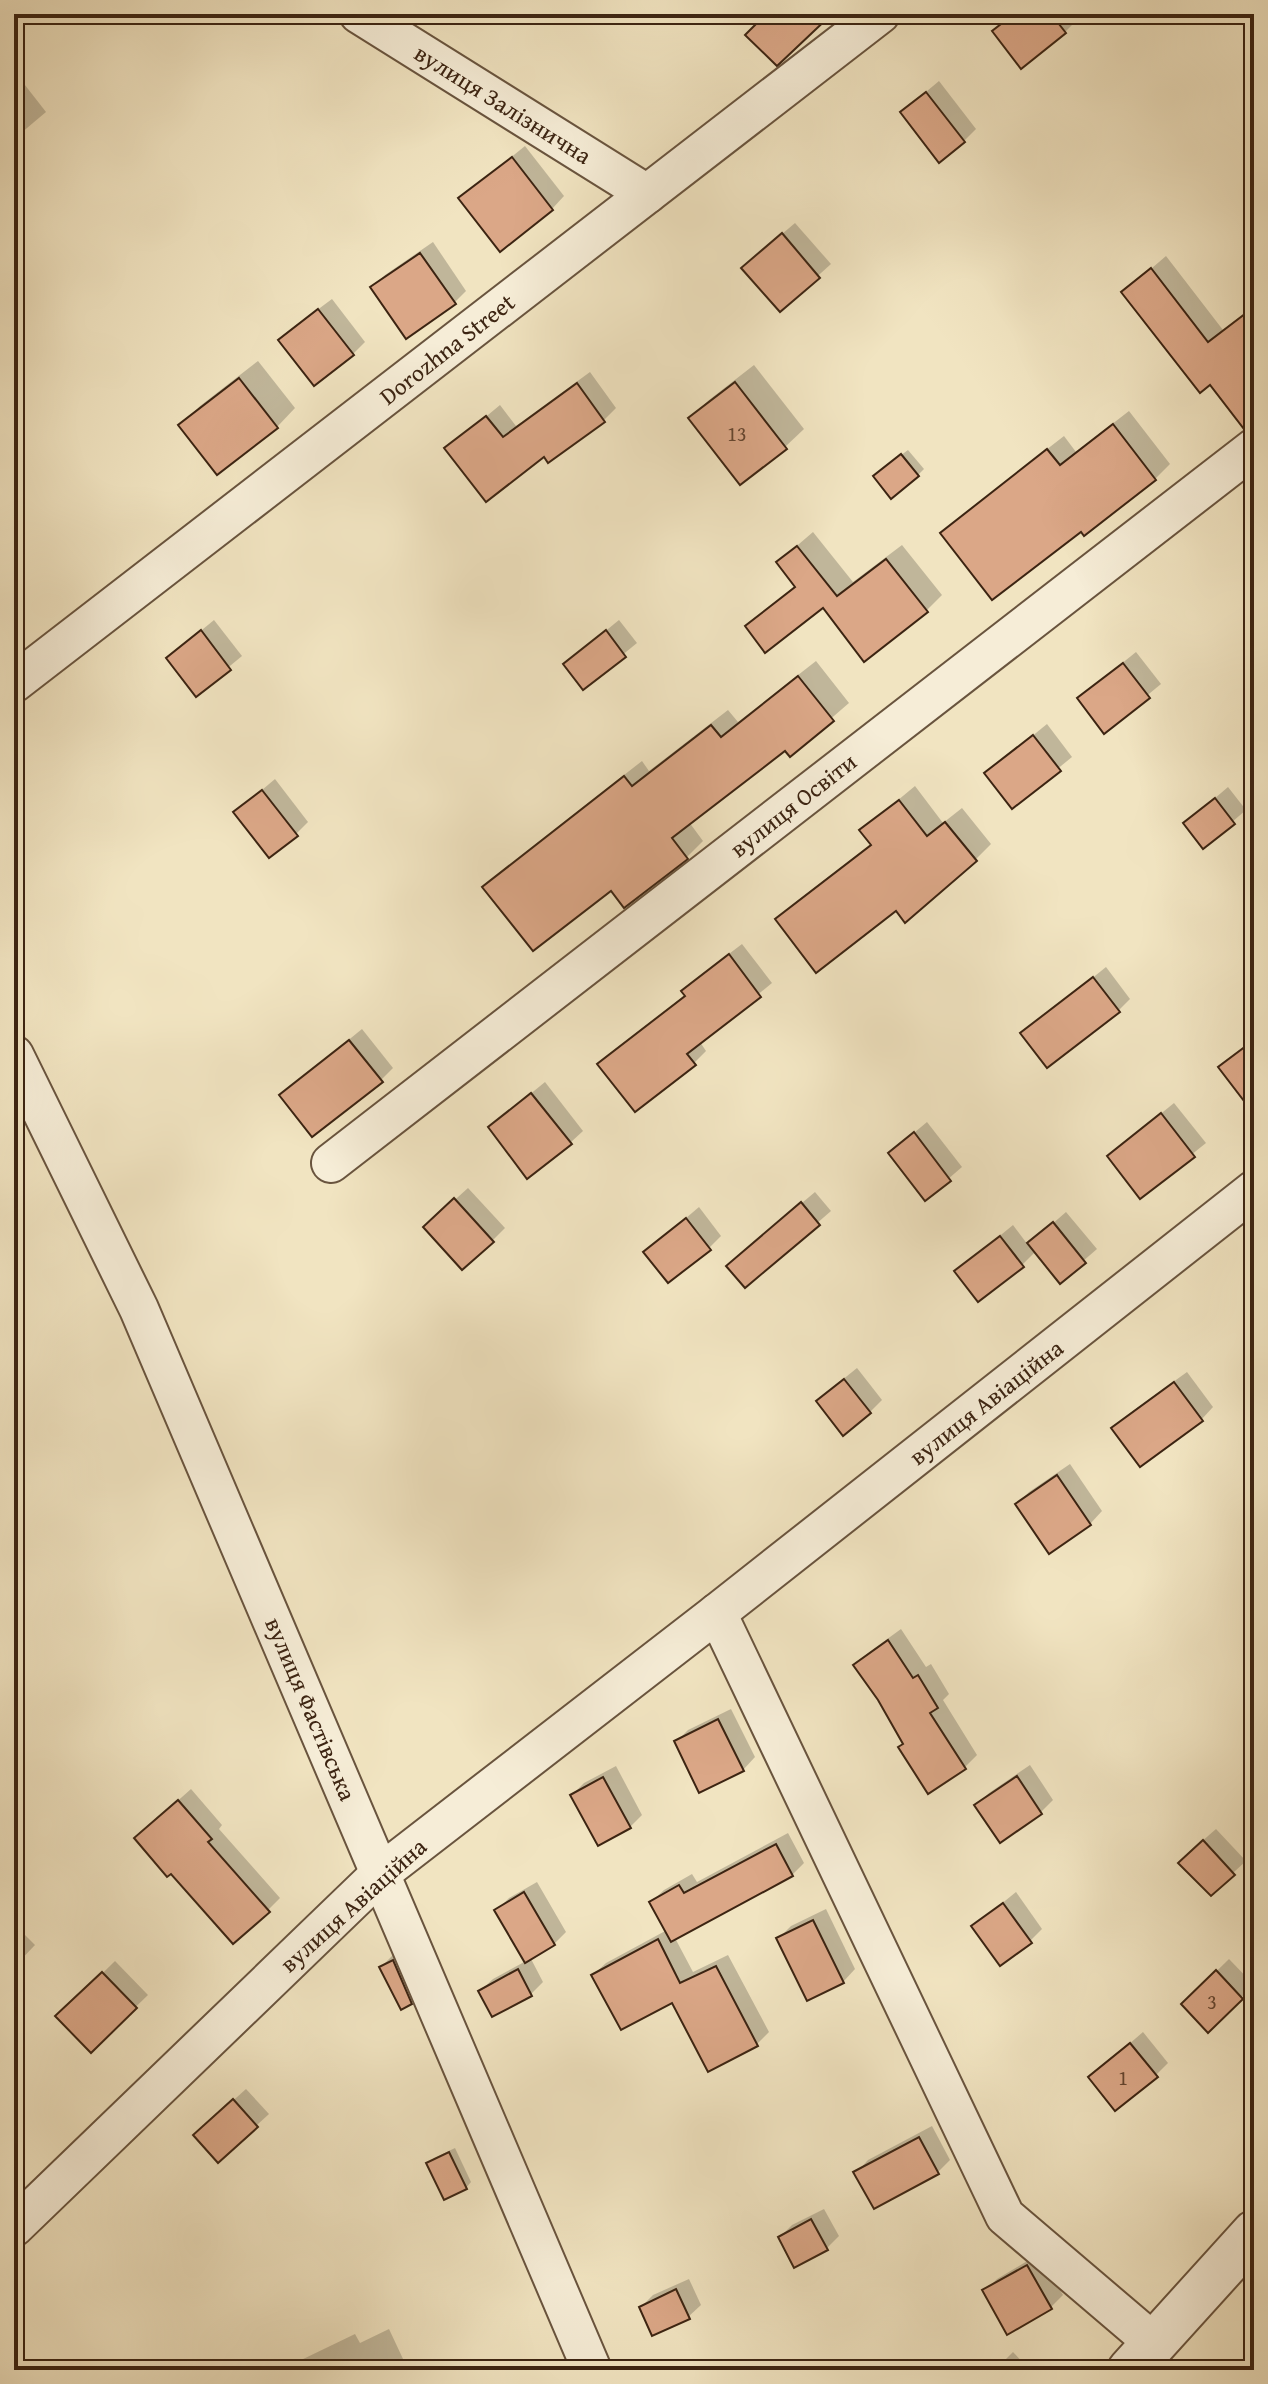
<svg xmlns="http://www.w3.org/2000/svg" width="1268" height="2384" font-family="'Gentium Book Plus',serif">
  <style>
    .shadow { fill: #0003 }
    .building { fill: #dba787; stroke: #3c2412; stroke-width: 2 }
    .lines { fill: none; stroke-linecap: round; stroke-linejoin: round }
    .minor-casing { stroke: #69543e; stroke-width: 42 }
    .tertiary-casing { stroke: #69543e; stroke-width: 48 }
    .minor { stroke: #f6edd7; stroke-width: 38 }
    .tertiary { stroke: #f6edd7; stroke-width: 44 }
    .labels { text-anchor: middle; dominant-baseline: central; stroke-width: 6; stroke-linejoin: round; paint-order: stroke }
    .number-label { font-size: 20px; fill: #64452f }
    .street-label { font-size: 24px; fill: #3c2412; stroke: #f6edd7 }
  </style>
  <rect width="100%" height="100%" fill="#f1e4c1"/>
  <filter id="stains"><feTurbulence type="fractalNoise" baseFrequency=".0025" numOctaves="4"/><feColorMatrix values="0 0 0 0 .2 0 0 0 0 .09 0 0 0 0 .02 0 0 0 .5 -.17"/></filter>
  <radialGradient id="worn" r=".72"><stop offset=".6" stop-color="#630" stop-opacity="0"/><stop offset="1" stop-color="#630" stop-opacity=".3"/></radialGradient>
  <g class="shadow">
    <polygon points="1013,14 1073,14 1077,20 1065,32 994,32"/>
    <polygon points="14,71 46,112 14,139"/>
    <polygon points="939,81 976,129 964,141 902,112"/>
    <polygon points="525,146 564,196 552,209 461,198"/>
    <polygon points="795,223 831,264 780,310 756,256"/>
    <polygon points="433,242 466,291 454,303 373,287 385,275"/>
    <polygon points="1166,256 1223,330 1254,306 1254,379 1124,292"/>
    <polygon points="332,299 365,342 353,354 293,328"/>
    <polygon points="258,361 295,408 277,427 181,425 200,406"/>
    <polygon points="754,365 804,429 785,447 690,418 709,400"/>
    <polygon points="590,372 616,408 604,420 545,454 447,449 500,405 516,426"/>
    <polygon points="1129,411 1170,464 1155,479 1081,529 943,533 958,518 1064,436 1076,452"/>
    <polygon points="908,450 924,469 918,475 881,470"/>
    <polygon points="813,532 853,582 902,545 942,595 926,611 823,605 747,626 796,585 778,562"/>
    <polygon points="214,620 242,656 196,694 168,658"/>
    <polygon points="619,620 637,643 583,687 565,664"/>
    <polygon points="1136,652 1161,684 1104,731 1079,698"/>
    <polygon points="816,661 849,703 790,754 785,748 689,822 703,841 687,857 624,905 611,889 485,887 501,871 642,761 649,771 728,710 738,722"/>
    <polygon points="1047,724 1072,757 1012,806 987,773"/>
    <polygon points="275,779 308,822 296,834 236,812"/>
    <polygon points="915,786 943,823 962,808 991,844 976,859 896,908 778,920 793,904 872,843 862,830"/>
    <polygon points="1228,787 1246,810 1204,846 1186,823"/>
    <polygon points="742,944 772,983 700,1042 706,1051 694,1063 600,1064 686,994 684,991 696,979"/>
    <polygon points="1106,967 1130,999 1118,1011 1023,1034"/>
    <polygon points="362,1029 393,1068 381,1080 281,1095"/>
    <polygon points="545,1082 583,1131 570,1143 490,1127"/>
    <polygon points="1174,1103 1206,1143 1140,1196 1109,1156"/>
    <polygon points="927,1122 962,1167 926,1198 890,1153"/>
    <polygon points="468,1188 505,1228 492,1241 438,1215"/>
    <polygon points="815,1192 831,1211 746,1285 741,1254"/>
    <polygon points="699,1207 721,1236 709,1248 646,1252"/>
    <polygon points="1066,1212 1097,1249 1060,1281 1036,1251 1022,1265 957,1271 1013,1225 1028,1245"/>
    <polygon points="1254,1330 1254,1348 1246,1338"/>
    <polygon points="857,1368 882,1400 870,1412 831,1389"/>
    <polygon points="1187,1372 1213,1407 1201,1420 1114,1429 1126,1416"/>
    <polygon points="1070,1464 1102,1511 1090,1524 1017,1504 1029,1492"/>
    <polygon points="901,1629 926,1667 931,1664 949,1694 943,1700 977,1755 965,1767 928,1791 880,1699 856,1665 868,1653"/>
    <polygon points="731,1709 755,1757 743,1770 676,1742 688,1730"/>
    <polygon points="1030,1765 1053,1800 1041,1812 1000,1840 976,1805 989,1793"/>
    <polygon points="616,1766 642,1815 630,1827 572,1795 584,1783"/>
    <polygon points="191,1789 222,1825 219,1829 280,1898 268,1910 171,1871 136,1838"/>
    <polygon points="1216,1829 1246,1861 1211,1893 1192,1850"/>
    <polygon points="788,1833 804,1863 792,1875 675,1938 693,1972 728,1955 769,2032 757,2044 673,2000 593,1975 606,1963 667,1930 651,1902 664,1890 692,1874 697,1882"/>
    <polygon points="537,1882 566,1932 554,1944 530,1957 543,1982 531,1994 493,2014 480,1991 493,1979 526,1961 497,1910 509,1898"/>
    <polygon points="1016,1892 1042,1929 1030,1941 974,1926"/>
    <polygon points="826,1909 855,1969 843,1982 779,1938 791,1926"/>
    <polygon points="14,1924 35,1945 14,1967"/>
    <polygon points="405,1949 423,1990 411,2003 381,1967 393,1955"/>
    <polygon points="1229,1959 1254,1985 1208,2030 1183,2004"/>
    <polygon points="115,1961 148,1995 91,2050 58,2017"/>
    <polygon points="1143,2032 1168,2063 1156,2075 1091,2077"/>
    <polygon points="246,2089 269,2114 219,2160 208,2123"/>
    <polygon points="932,2126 950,2160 938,2172 856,2173 868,2160"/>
    <polygon points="455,2148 471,2182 466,2188 428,2163 434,2158"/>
    <polygon points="824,2209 839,2236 826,2249 780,2237 792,2225"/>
    <polygon points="1039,2254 1063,2295 1051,2307 985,2291 997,2279"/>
    <polygon points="689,2279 701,2305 688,2317 641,2307 653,2295"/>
    <polygon points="389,2329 404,2361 395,2370 290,2370 299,2361 355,2334 360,2343"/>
    <polygon points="1013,2352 1030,2370 995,2370"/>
  </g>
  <g class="building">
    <polygon points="766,14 832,14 777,66 745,35"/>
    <polygon points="1014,14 1051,14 1066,33 1021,69 992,31"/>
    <polygon points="926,92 965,142 939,163 900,112"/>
    <polygon points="512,157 553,210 500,252 458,198"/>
    <polygon points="782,233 820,278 780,312 741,268"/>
    <polygon points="420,253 456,304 406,339 370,287"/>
    <polygon points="1151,268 1208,342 1254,307 1254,426 1244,429 1210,385 1200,393 1121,292"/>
    <polygon points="318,309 354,355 314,386 278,340"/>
    <polygon points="239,378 278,428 217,475 178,425"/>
    <polygon points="735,382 787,449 740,485 688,418"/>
    <polygon points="577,383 605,422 548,463 544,457 486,502 444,448 486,416 503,437"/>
    <polygon points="1113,424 1156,480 1084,536 1081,532 992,600 940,533 1047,449 1060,465"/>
    <polygon points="901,454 919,476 891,499 873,476"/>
    <polygon points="797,546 837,596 886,559 928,612 864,662 823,608 765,653 745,626 795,587 776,562"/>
    <polygon points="201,630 231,670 196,697 166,658"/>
    <polygon points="606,630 626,657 583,690 563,664"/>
    <polygon points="1123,663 1150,698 1104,734 1077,698"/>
    <polygon points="798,676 834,721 790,757 785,751 672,838 688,859 624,908 611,891 533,951 482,887 624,776 632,786 711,725 721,737"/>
    <polygon points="1033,735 1061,771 1012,809 984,773"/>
    <polygon points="262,790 298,836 269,858 233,812"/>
    <polygon points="1215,798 1235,824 1203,849 1183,823"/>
    <polygon points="899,800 927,836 945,822 977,861 905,923 896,911 816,973 775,919 871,845 859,830"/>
    <polygon points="729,954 761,997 687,1054 696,1065 635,1112 597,1064 685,996 681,991"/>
    <polygon points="1093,977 1120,1012 1047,1068 1020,1033"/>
    <polygon points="349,1040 383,1082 312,1137 279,1095"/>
    <polygon points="1254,1040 1254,1114 1218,1067"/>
    <polygon points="531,1093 572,1144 527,1179 488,1127"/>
    <polygon points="1161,1113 1195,1157 1140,1199 1107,1156"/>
    <polygon points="914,1132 951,1181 925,1201 888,1153"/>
    <polygon points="454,1198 494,1242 462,1270 423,1227"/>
    <polygon points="801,1202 820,1225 745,1288 726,1266"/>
    <polygon points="686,1218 711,1250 668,1283 643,1252"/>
    <polygon points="1053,1222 1086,1263 1060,1284 1027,1243"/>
    <polygon points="1000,1236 1024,1267 978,1302 954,1271"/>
    <polygon points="844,1379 871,1413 843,1436 816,1401"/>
    <polygon points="1174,1382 1203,1421 1140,1467 1111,1428"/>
    <polygon points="1057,1475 1091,1525 1049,1554 1015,1504"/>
    <polygon points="888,1640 913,1678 918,1675 938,1708 930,1713 966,1769 928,1794 898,1747 903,1744 878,1700 853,1665"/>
    <polygon points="718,1719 744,1771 699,1793 674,1741"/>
    <polygon points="1017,1776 1042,1814 1000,1843 974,1805"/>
    <polygon points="603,1777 631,1828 598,1846 570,1795"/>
    <polygon points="178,1800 212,1839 208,1842 270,1912 233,1944 171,1874 167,1877 134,1838"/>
    <polygon points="1203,1840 1235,1875 1211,1896 1178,1863"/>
    <polygon points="776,1844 793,1876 671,1942 649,1902 679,1885 684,1893"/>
    <polygon points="524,1892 555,1945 525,1963 494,1910"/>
    <polygon points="1003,1903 1032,1943 1000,1966 971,1926"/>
    <polygon points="813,1920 844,1983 807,2001 776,1938"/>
    <polygon points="658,1939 680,1983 716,1966 758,2046 708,2072 672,2003 621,2030 591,1975"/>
    <polygon points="393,1960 412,2004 401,2010 379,1967"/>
    <polygon points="518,1969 532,1996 492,2017 478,1991"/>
    <polygon points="1216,1970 1243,1999 1208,2033 1181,2004"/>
    <polygon points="102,1972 137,2008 91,2053 55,2016"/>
    <polygon points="1130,2043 1158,2077 1115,2111 1088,2077"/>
    <polygon points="233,2099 258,2127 218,2163 193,2135"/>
    <polygon points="919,2137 939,2174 874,2209 853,2172"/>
    <polygon points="449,2152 467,2189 444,2200 426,2163"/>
    <polygon points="811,2219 828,2250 794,2268 778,2237"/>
    <polygon points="1027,2265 1052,2309 1007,2335 982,2290"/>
    <polygon points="676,2289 690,2319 652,2336 639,2307"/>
  </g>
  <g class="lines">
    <defs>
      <g id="minor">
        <polyline points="359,14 647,194"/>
        <polyline points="14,683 880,14"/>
        <polyline points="14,1055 139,1309 592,2370"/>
        <polyline points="331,1163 1254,448"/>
        <polyline points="717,1613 1005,2216 1154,2343"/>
        <polyline points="14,2227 381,1873 717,1613 1254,1190"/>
      </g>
      <polyline id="tertiary" points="1130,2370 1254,2233"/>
    </defs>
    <use href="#minor" class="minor-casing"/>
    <use href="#tertiary" class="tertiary-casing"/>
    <use href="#minor" class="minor"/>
    <use href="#tertiary" class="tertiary"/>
  </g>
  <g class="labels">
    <g class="number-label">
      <text x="737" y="433">13</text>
      <text x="1212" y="2001">3</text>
      <text x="1123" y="2077">1</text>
    </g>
    <g class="street-label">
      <text transform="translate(503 104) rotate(32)">вулиця Залізнична</text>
      <text transform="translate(447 349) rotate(-38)">Dorozhna Street</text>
      <text transform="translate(793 805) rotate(-38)">вулиця Освіти</text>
      <text transform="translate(986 1402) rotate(-38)">вулиця Авіаційна</text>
      <text transform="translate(311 1709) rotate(67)">вулиця Фастівська</text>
      <text transform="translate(353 1905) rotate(-42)">вулиця Авіаційна</text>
    </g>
  </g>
  <rect width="1268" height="2384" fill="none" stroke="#f1e4c1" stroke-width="48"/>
  <rect x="16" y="16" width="1236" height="2352" fill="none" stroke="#3c2412" stroke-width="4"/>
  <rect x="24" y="24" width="1220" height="2336" fill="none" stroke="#3c2412" stroke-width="2"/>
  <rect width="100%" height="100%" filter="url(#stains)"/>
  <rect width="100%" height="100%" fill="url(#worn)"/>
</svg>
